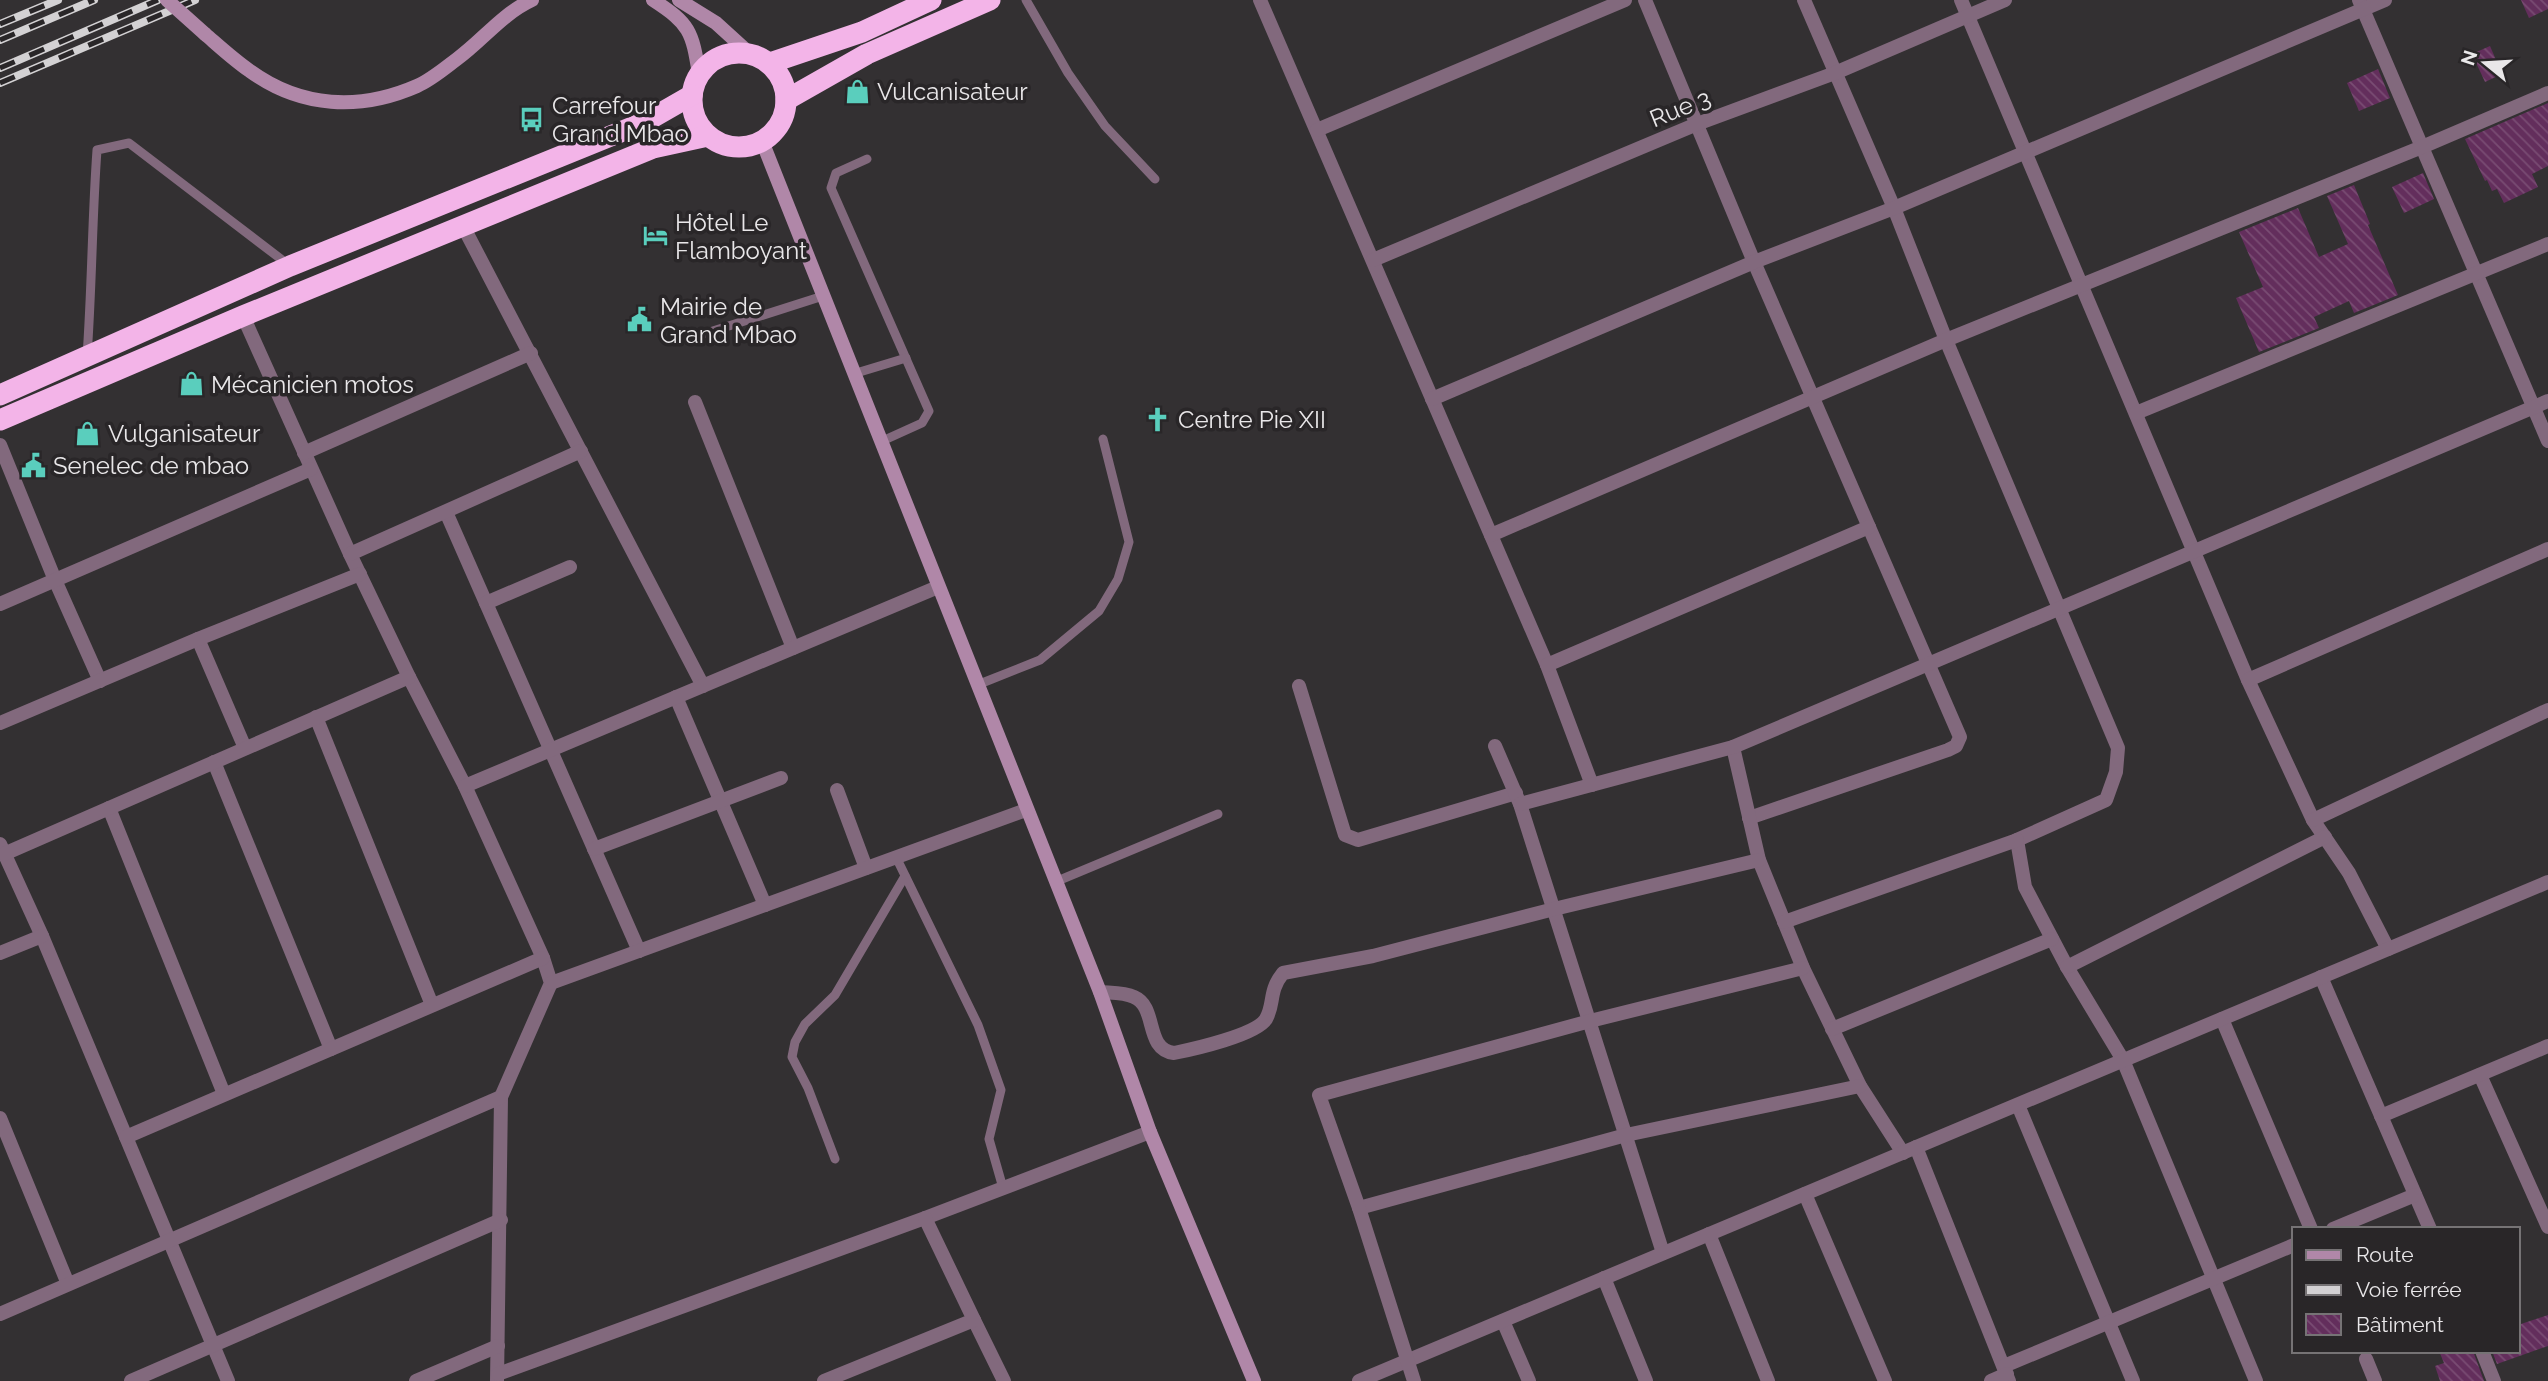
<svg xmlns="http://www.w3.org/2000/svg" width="2548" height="1381" font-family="Raleway,sans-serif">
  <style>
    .building { fill: url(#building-back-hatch) }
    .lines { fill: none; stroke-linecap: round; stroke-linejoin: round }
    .lane { stroke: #82697d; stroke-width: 9 }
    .street { stroke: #82697d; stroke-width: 14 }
    .secondary { stroke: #b087a8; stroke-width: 14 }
    .highway { stroke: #f3b4e8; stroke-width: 21 }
    .rail-casing { stroke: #d3d1d3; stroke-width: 8 }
    .rail { stroke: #292628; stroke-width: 5; stroke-dasharray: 16; stroke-linecap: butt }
    .secondary-bridge { stroke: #b087a8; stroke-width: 14 }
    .labels { text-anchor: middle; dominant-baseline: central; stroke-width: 7; stroke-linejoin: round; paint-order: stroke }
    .poi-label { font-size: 24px; fill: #e9e7e9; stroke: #292628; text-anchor: start }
    .street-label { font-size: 24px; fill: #e9e7e9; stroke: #292628 }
  </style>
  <defs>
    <pattern id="building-back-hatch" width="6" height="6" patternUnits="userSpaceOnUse" patternTransform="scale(1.75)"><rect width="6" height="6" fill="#632e5c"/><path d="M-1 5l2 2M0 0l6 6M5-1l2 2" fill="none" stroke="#794c73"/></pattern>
  </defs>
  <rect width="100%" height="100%" fill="#333032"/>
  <g class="building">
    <polygon points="2521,0 2548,0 2548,9 2529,18"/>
    <polygon points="2490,46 2502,74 2485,82 2472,54"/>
    <polygon points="2378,69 2390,98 2359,111 2347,83"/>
    <polygon points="2548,103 2548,166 2532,174 2538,187 2504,203 2497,189 2492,191 2487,180 2485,181 2465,139"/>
    <polygon points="2423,173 2434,199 2404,213 2392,187"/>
    <polygon points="2354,185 2370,224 2368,225 2398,295 2354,313 2349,301 2314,317 2319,328 2259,352 2236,298 2263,287 2239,232 2298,208 2319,257 2348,244 2327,196"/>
    <polygon points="2548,1315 2548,1346 2497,1364 2492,1351 2518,1351 2518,1325"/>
    <polygon points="2439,1351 2473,1351 2484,1381 2440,1381 2435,1366 2444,1363"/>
  </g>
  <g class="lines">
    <g class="lane">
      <polyline points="1026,0 1068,73 1105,126 1155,179"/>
      <polyline points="867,159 836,173 831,188 929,411 922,423 880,442"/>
      <polyline points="691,338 823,296"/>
      <path d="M 87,356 C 92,287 92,219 97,150 L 129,143 L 290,266"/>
      <polyline points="853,374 906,358"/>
      <polyline points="977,685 1040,660 1099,611 1118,579 1129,542 1103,439"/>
      <polyline points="896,857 978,1025 1001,1090 989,1139 1003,1188"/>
      <polyline points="1055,882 1218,814"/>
      <polyline points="835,1159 808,1088 792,1057 795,1042 805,1024 835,995 905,876"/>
    </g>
    <g class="street">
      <polyline points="1260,0 1547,665 1592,785"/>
      <polyline points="1645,0 1754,262 1960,737 1956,746 1948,750 1749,818"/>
      <polyline points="1804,0 1894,208 1946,340 2118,748 2116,772 2106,800 2017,840 2025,887 2067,967 2123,1060 2256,1381"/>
      <polyline points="1961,0 2248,680 2313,820 2349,873 2388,949"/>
      <polyline points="2359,0 2548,441"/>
      <polyline points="1317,130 1625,0"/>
      <polyline points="463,226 703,686"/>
      <polyline points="1373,260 1697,124 1835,73 2005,0"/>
      <polyline points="243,316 350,554 409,677 465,786 543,958 551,983 501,1097 497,1381"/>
      <polyline points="1432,399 1754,262 1894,208 2385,0"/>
      <polyline points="695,402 793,648"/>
      <polyline points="2136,413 2548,244"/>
      <polyline points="0,445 55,580 100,681"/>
      <polyline points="304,453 531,353"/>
      <polyline points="446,512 639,951"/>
      <polyline points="1491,535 1946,340 2422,147 2548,93"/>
      <polyline points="350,554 581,451"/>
      <polyline points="486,603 570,567"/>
      <polyline points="0,604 311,469"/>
      <polyline points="198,639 245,748"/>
      <polyline points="1547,665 1869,527"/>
      <polyline points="2248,680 2548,549"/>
      <polyline points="1299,686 1345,835 1358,840 1516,793"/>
      <polyline points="676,697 765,905"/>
      <polyline points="316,717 432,1005"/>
      <polyline points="0,723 198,639 360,574"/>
      <polyline points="1495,746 1520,804 1663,1253"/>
      <polyline points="1733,747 1759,860 1803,968 1860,1086 1903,1153"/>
      <polyline points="214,762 331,1049"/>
      <polyline points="465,786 938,587"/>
      <polyline points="837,790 866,868"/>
      <polyline points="1520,804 1733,747 2548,401"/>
      <polyline points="109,808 224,1094"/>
      <polyline points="2313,820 2548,710"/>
      <polyline points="0,844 42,936 228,1381"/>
      <polyline points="594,849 781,778"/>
      <polyline points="4,854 409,677"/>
      <polyline points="1784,922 2017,840"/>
      <polyline points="0,953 42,936"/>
      <polyline points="2067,967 2325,837"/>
      <polyline points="2321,977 2430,1229"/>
      <polyline points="551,983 1026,810"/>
      <path d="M 1100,992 C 1110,993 1124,992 1134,997 C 1158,1007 1144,1049 1174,1053 C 1194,1049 1256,1035 1266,1019 C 1275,1003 1268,992 1283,973 L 1373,956 L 1554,909 L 1759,860"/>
      <polyline points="2222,1019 2311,1229"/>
      <polyline points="1832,1029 2052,939"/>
      <polyline points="2480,1075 2548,1227"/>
      <polyline points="2018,1105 2133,1381"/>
      <polyline points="2381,1116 2548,1046"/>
      <polyline points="0,1118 68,1284"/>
      <polyline points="126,1137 543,958"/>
      <polyline points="1916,1147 2009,1381"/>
      <polyline points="1805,1194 1885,1381"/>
      <polyline points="1359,1208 1626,1135 1860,1086"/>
      <polyline points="2333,1229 2415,1195"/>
      <polyline points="1709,1234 1768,1381"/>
      <polyline points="1604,1278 1646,1381"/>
      <polyline points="0,1314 501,1097"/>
      <polyline points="974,1320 1004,1381"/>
      <polyline points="1503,1321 1529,1381"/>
      <polyline points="2482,1351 2494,1381"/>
      <polyline points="2366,1359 2375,1381"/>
      <polyline points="2004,1366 2294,1245"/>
      <polyline points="498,1374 925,1218 1150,1132"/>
      <polyline points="131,1381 501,1220"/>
      <polyline points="416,1381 498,1346"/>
      <polyline points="824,1381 974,1320 925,1218"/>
      <polyline points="1359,1381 2548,882"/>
      <polyline points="1414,1381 1359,1208 1319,1095 1590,1021 1803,968"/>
      <polyline points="1991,1381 2007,1374"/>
    </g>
    <g class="secondary">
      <path d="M 653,0 C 690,24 692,31 699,74"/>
      <polyline points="679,0 716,23 749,53"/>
      <path d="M 205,34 C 220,47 234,60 250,71 C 301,108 360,111 417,86 C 431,80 445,68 457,59 C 483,40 502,14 532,0"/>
      <polyline points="762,141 1100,992 1150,1132 1254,1381"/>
    </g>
    <g class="highway">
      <circle cx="739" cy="100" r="47"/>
      <polyline points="770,63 862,32 931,0"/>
      <polyline points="786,100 867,54 990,0"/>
      <polyline points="0,395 290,266 645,122 692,95"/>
      <polyline points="0,420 243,316 653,148 708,136"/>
    </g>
    <defs>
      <g id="rail">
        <polyline points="0,24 58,0"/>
        <polyline points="0,40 94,0"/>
        <polyline points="0,68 158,0"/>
        <polyline points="0,83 195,0"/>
      </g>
    </defs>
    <use href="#rail" class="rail-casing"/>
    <use href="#rail" class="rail"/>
    <polyline class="secondary-bridge" points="167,0 205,34"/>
  </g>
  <defs>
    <symbol id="shop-bare" viewBox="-9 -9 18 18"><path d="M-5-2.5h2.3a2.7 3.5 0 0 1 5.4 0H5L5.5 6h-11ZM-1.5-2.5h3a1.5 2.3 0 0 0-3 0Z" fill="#5acebd" stroke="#292628" stroke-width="2.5" paint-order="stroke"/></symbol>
    <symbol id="bus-bare" viewBox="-9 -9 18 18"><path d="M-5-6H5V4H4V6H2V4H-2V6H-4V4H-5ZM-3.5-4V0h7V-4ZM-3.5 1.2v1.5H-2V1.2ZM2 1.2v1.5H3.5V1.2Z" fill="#5acebd" stroke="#292628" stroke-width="2.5" paint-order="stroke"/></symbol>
    <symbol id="hotel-bare" viewBox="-9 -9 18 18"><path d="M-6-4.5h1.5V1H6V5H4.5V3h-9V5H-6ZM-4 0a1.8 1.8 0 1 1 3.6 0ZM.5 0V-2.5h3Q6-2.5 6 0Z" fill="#5acebd" stroke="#292628" stroke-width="2.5" paint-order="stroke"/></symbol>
    <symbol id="civic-bare" viewBox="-9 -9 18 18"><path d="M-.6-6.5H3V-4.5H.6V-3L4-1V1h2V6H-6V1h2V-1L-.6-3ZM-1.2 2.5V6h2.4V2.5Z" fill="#5acebd" stroke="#292628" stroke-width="2.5" paint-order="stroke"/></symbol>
    <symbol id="church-bare" viewBox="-9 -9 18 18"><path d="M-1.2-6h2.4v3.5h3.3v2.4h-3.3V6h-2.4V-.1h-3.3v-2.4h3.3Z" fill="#5acebd" stroke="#292628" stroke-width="2.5" paint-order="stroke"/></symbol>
  </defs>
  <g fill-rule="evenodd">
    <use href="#shop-bare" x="840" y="74" width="35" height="35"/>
    <use href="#bus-bare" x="514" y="102" width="35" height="35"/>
    <use href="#hotel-bare" x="638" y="218" width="35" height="35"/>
    <use href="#civic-bare" x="622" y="302" width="35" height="35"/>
    <use href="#shop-bare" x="174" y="366" width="35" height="35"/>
    <use href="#church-bare" x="1140" y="402" width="35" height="35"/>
    <use href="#shop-bare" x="70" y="416" width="35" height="35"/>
    <use href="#civic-bare" x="16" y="448" width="35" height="35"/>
  </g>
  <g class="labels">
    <g class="poi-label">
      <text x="877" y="91">Vulcanisateur</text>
      <text x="552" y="105">Carrefour<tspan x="552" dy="28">Grand Mbao</tspan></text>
      <text x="675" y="222">Hôtel Le<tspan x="675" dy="28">Flamboyant</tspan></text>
      <text x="660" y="306">Mairie de<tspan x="660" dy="28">Grand Mbao</tspan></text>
      <text x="211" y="384">Mécanicien motos</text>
      <text x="1178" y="419">Centre Pie XII</text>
      <text x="108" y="433">Vulganisateur</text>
      <text x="53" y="465">Senelec de mbao</text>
    </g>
    <g class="street-label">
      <text transform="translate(1680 108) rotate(-22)">Rue 3</text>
    </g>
  </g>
  <rect x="2292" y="1227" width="228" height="126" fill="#292628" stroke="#767375" stroke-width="2"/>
  <rect x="2306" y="1250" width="35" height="10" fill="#b087a8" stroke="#767375" stroke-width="2"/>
  <text x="2356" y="1262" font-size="21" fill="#e9e7e9">Route</text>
  <rect x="2306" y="1285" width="35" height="10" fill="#d3d1d3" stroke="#767375" stroke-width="2"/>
  <text x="2356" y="1297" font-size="21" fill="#e9e7e9">Voie ferrée</text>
  <rect x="2306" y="1314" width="35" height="21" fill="url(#building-back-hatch)" stroke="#767375" stroke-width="2"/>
  <text x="2356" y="1332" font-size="21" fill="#e9e7e9">Bâtiment</text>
  <g transform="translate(2485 63) rotate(288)" stroke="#292628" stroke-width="5" paint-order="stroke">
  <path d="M0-5L12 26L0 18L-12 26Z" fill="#e9e7e9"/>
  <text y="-10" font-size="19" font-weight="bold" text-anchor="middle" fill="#e9e7e9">N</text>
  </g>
</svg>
